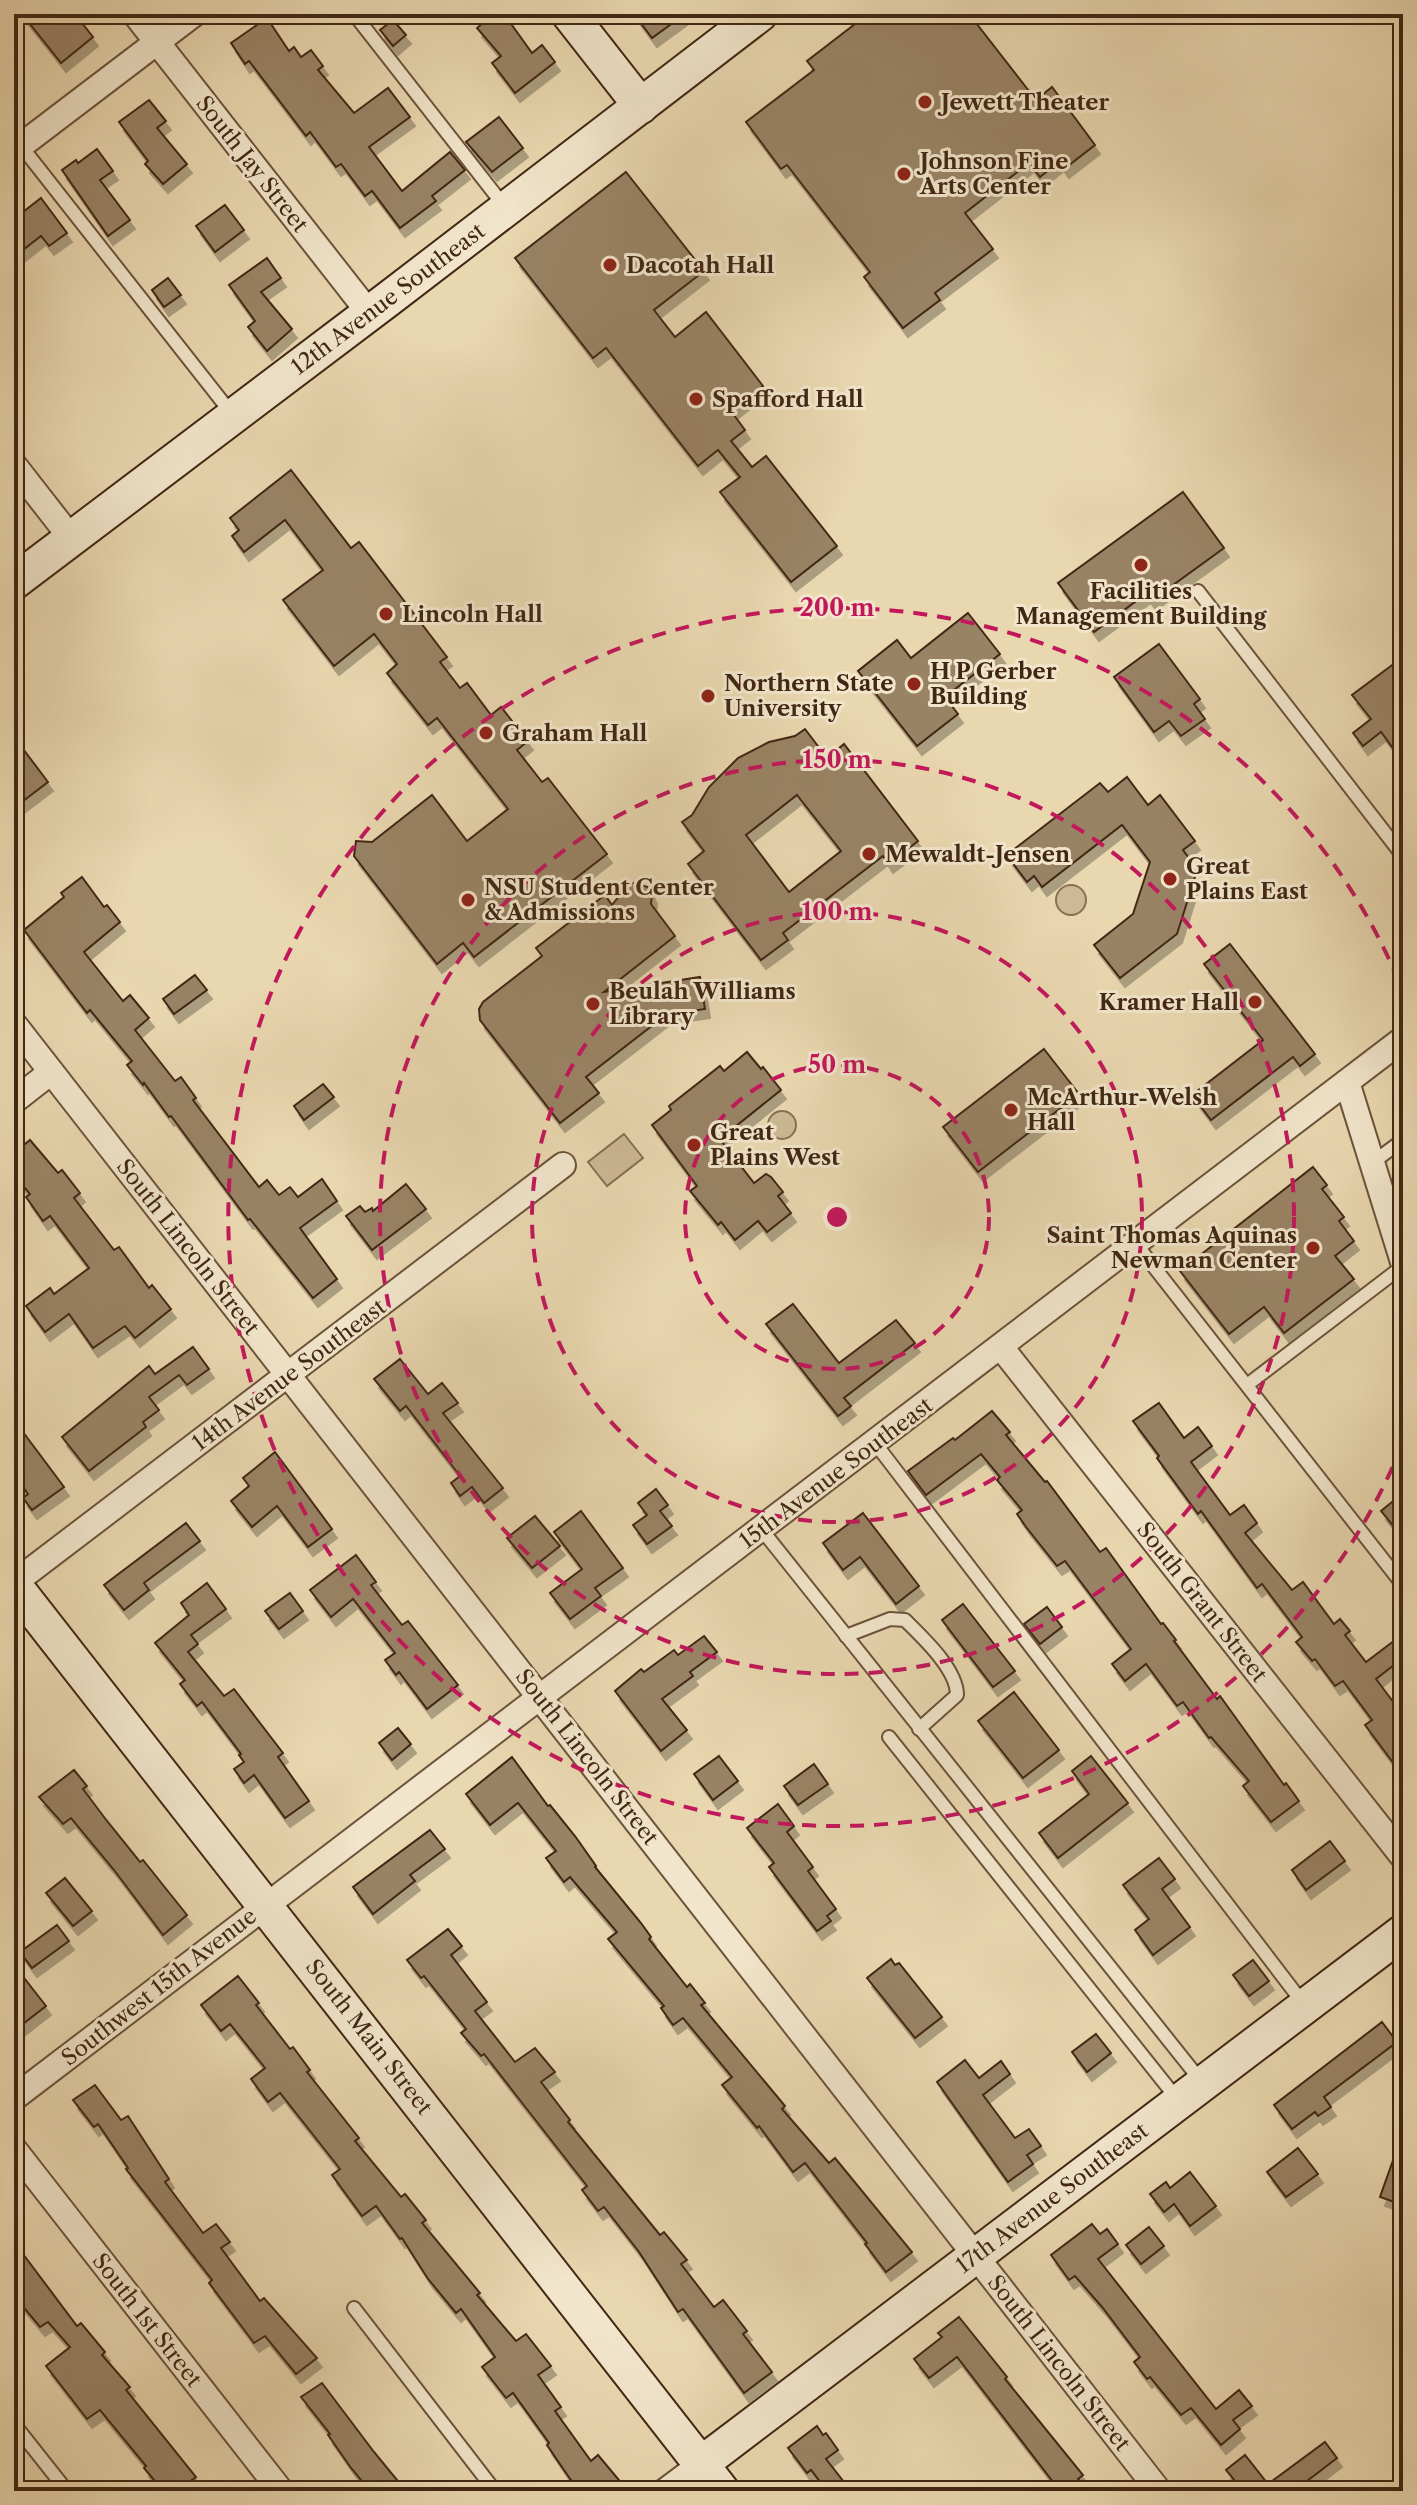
<svg xmlns="http://www.w3.org/2000/svg" width="1417" height="2505" font-family="'Libre Caslon Text',serif">
  <style>
    .green { fill: #cdb995; stroke: #887054; stroke-width: 2 }
    .building { fill: #998365; stroke: #422714; stroke-width: 2; fill-rule: evenodd; filter: url(#shadow) }
    .lines { fill: none; stroke-linecap: round; stroke-linejoin: round }
    .lane-casing { stroke: #6c533b; stroke-width: 16 }
    .street-casing { stroke: #6c533b; stroke-width: 28 }
    .secondary-casing { stroke: #422714; stroke-width: 38 }
    .lane { stroke: #f1e5cb; stroke-width: 12 }
    .street { stroke: #f1e5cb; stroke-width: 24 }
    .secondary { stroke: #f1e5cb; stroke-width: 34 }
    .ring { fill: none; stroke: #c2185b; stroke-width: 4; stroke-dasharray: 14 10 }
    .poi-dot { fill: #8f2418; stroke: #f1e5cb; stroke-width: 3 }
    .labels { text-anchor: middle; dominant-baseline: central; stroke-width: 6; stroke-linejoin: round; paint-order: stroke }
    .poi-label { font-size: 22px; font-weight: bold; fill: #422714; stroke: #f1e5cb; text-anchor: start }
    .street-label { font-size: 22px; fill: #422714; stroke: #f1e5cb }
    .centre { fill: #c2185b; stroke: #f1e5cb; stroke-width: 4 }
    .ring-label { font-size: 24px; text-anchor: middle; font-weight: bold; fill: #c2185b; stroke: #f1e5cb; stroke-width: 6; stroke-linejoin: round; paint-order: stroke }
  </style>
  <defs>
    <filter id="shadow"><feDropShadow dx="5" dy="9" stdDeviation="0" flood-color="#0004"/></filter>
  </defs>
  <rect width="100%" height="100%" fill="#e9d7af"/>
  <filter id="stains"><feTurbulence type="fractalNoise" baseFrequency=".0025" numOctaves="4"/><feColorMatrix values="0 0 0 0 .2 0 0 0 0 .09 0 0 0 0 .02 0 0 0 .5 -.17"/></filter>
  <radialGradient id="worn" r=".72"><stop offset=".6" stop-color="#630" stop-opacity="0"/><stop offset="1" stop-color="#630" stop-opacity=".3"/></radialGradient>
  <g class="green">
    <circle cx="1071" cy="900" r="15"/>
    <circle cx="782" cy="1125" r="14"/>
    <polygon points="624,1134 643,1158 607,1186 588,1162"/>
  </g>
  <g class="building">
    <polygon points="22,14 75,14 93,37 61,63"/>
    <polygon points="493,14 504,14 532,53 542,45 555,62 515,93 492,63 501,56 477,28"/>
    <polygon points="634,14 685,14 652,38"/>
    <polygon points="868,14 969,14 1036,100 1052,87 1095,145 1064,169 1059,162 1040,177 1029,163 965,213 993,249 935,293 940,300 903,328 864,277 870,272 787,165 781,169 746,122 814,70 807,61"/>
    <polygon points="267,18 289,51 294,47 301,57 311,50 323,66 318,70 354,113 388,88 410,117 369,147 402,191 450,152 465,170 432,196 436,201 400,228 372,191 365,196 341,164 336,167 310,132 306,136 249,61 245,64 231,43"/>
    <polygon points="393,20 406,35 393,46 380,30"/>
    <polygon points="149,100 166,121 157,128 187,164 163,184 145,164 148,161 119,122"/>
    <polygon points="499,117 523,148 492,172 466,142"/>
    <polygon points="97,149 113,171 100,180 130,220 108,236 62,170 76,160 78,163"/>
    <polygon points="626,172 704,271 654,310 675,337 706,312 763,386 731,411 745,430 731,441 752,467 766,456 837,546 791,582 720,492 740,477 718,450 698,466 606,348 593,358 515,258"/>
    <polygon points="41,198 67,233 49,246 41,236 14,257 14,219"/>
    <polygon points="225,205 244,230 215,252 196,226"/>
    <polygon points="267,258 281,278 261,292 292,329 267,351 248,327 255,321 229,285"/>
    <polygon points="168,278 181,295 164,307 152,290"/>
    <polygon points="291,470 351,548 359,542 447,657 440,662 460,688 467,683 491,715 501,707 528,741 517,750 542,782 548,778 607,854 474,957 463,943 437,964 354,856 356,841 372,842 432,795 467,841 508,809 437,718 428,725 387,673 397,664 374,634 334,666 283,600 323,570 285,520 244,552 232,536 239,530 230,518"/>
    <polygon points="1183,492 1224,548 1151,601 1146,594 1094,632 1058,583"/>
    <polygon points="968,613 1000,654 945,697 958,714 917,746 858,671 897,640 911,658"/>
    <polygon points="1159,644 1200,699 1194,704 1205,719 1181,736 1169,721 1154,732 1114,677"/>
    <polygon points="1403,657 1403,762 1381,732 1363,746 1353,733 1371,719 1352,695"/>
    <path d="M 805,729 L 827,758 L 844,744 L 918,841 L 888,864 L 883,856 L 783,933 L 788,940 L 761,960 L 688,864 L 704,851 L 682,822 L 692,815 L 709,787 L 738,758 L 769,742 L 795,736 ZM 797,795 L 841,851 L 789,892 L 746,835 Z"/>
    <polygon points="14,737 48,782 14,808"/>
    <polygon points="1127,777 1148,805 1160,795 1195,841 1183,850 1191,861 1187,871 1196,874 1177,934 1120,978 1094,945 1133,914 1150,862 1122,825 1042,887 1034,876 1027,882 1008,857 1015,852 1013,850 1100,783 1108,792"/>
    <polygon points="82,877 104,907 107,905 120,922 84,952 123,1001 130,995 149,1018 135,1030 175,1081 181,1077 196,1098 193,1100 259,1187 267,1180 279,1195 290,1187 298,1197 322,1179 337,1201 300,1228 337,1279 313,1298 250,1219 248,1220 171,1116 169,1117 144,1083 143,1085 127,1065 132,1061 90,1010 87,1013 24,930 64,897 61,893"/>
    <polygon points="633,883 648,887 652,895 651,904 675,936 604,992 700,977 705,1009 666,1015 586,1077 599,1093 560,1123 480,1020 479,1009 483,1002 542,956 536,948 605,895 612,905 626,887"/>
    <polygon points="1230,944 1315,1054 1300,1066 1293,1057 1211,1120 1192,1095 1263,1040 1204,964"/>
    <polygon points="195,975 207,990 174,1014 163,999"/>
    <polygon points="1044,1049 1079,1094 978,1172 943,1127"/>
    <polygon points="747,1052 761,1069 763,1067 781,1090 720,1139 754,1183 766,1174 771,1177 783,1192 778,1196 791,1213 767,1232 758,1221 735,1240 721,1222 718,1225 690,1191 697,1186 652,1125 671,1110 669,1106 720,1066 724,1071"/>
    <polygon points="323,1084 334,1097 304,1120 294,1106"/>
    <polygon points="30,1140 58,1173 62,1170 80,1193 74,1198 114,1250 119,1247 149,1288 152,1285 171,1309 135,1338 125,1326 93,1348 69,1314 45,1332 26,1306 50,1288 54,1294 89,1268 50,1216 43,1221 26,1197 30,1194 14,1175 14,1153"/>
    <polygon points="1313,1167 1327,1185 1322,1189 1344,1217 1339,1221 1354,1241 1335,1256 1354,1279 1284,1333 1264,1307 1229,1334 1180,1271"/>
    <polygon points="406,1184 426,1209 372,1250 346,1216 360,1206 365,1212 372,1208 373,1211"/>
    <polygon points="793,1304 839,1363 896,1320 915,1343 844,1398 851,1406 838,1416 766,1324"/>
    <polygon points="193,1347 209,1369 187,1385 179,1375 149,1397 159,1410 143,1422 146,1427 89,1471 62,1437 149,1366 155,1374"/>
    <polygon points="400,1359 428,1394 442,1383 458,1403 443,1413 503,1488 484,1503 472,1487 460,1496 451,1483 460,1476 406,1406 400,1411 374,1379"/>
    <polygon points="1159,1403 1184,1438 1198,1427 1212,1446 1191,1462 1230,1515 1244,1505 1257,1523 1245,1533 1292,1590 1303,1582 1334,1624 1340,1619 1350,1631 1345,1635 1366,1662 1403,1634 1403,1658 1376,1679 1403,1715 1403,1776 1365,1725 1372,1720 1343,1681 1335,1686 1315,1659 1312,1661 1296,1642 1302,1637 1262,1584 1257,1588 1201,1511 1198,1514 1157,1458 1159,1456 1133,1421"/>
    <polygon points="992,1411 1010,1432 1006,1435 1045,1482 1047,1481 1100,1552 1106,1548 1161,1624 1163,1623 1176,1640 1174,1641 1217,1699 1220,1696 1284,1785 1286,1783 1299,1801 1271,1822 1243,1786 1249,1781 1211,1737 1209,1738 1183,1702 1177,1706 1146,1664 1125,1681 1112,1664 1131,1649 1065,1561 1057,1566 1026,1527 1017,1514 1022,1510 997,1480 1000,1477 981,1454 926,1495 908,1471 953,1438 955,1440"/>
    <polygon points="14,1420 64,1487 32,1510 23,1498 28,1494 14,1474"/>
    <polygon points="275,1452 332,1529 308,1547 277,1506 252,1527 231,1501 249,1486 243,1478"/>
    <polygon points="656,1489 668,1505 660,1511 672,1526 647,1544 633,1525 647,1515 638,1503"/>
    <polygon points="1403,1493 1403,1538 1381,1511"/>
    <polygon points="581,1511 623,1568 595,1588 601,1596 570,1619 550,1593 582,1569 554,1532"/>
    <polygon points="863,1513 919,1586 896,1604 860,1557 843,1570 823,1543"/>
    <polygon points="535,1516 560,1546 532,1568 507,1538"/>
    <polygon points="186,1523 200,1541 144,1583 149,1590 124,1610 104,1585"/>
    <polygon points="356,1555 376,1582 371,1585 402,1625 408,1621 458,1685 427,1709 399,1672 396,1675 385,1660 395,1653 353,1599 331,1617 310,1590"/>
    <polygon points="207,1583 226,1609 191,1635 198,1644 188,1652 224,1696 234,1689 283,1753 278,1757 309,1801 285,1818 254,1775 244,1783 234,1769 244,1762 239,1755 241,1754 202,1702 197,1706 180,1684 185,1680 155,1643 189,1615 181,1603"/>
    <polygon points="290,1593 303,1611 279,1629 265,1611"/>
    <polygon points="963,1604 1015,1671 993,1687 942,1620"/>
    <polygon points="1047,1607 1062,1627 1040,1644 1024,1624"/>
    <polygon points="704,1636 717,1652 690,1672 693,1676 662,1699 687,1730 661,1751 615,1691 641,1669 644,1672 674,1650 678,1655"/>
    <polygon points="1014,1692 1059,1750 1023,1778 978,1721"/>
    <polygon points="398,1728 411,1744 392,1760 379,1743"/>
    <polygon points="719,1756 738,1781 713,1800 694,1774"/>
    <polygon points="1091,1756 1128,1803 1058,1858 1039,1833 1089,1794 1072,1771"/>
    <polygon points="512,1757 548,1806 550,1805 575,1836 596,1866 595,1867 641,1923 651,1937 649,1939 687,1987 690,1984 705,2003 701,2005 785,2106 782,2109 829,2163 835,2158 912,2252 886,2272 865,2244 867,2243 805,2163 793,2172 759,2126 757,2128 722,2085 732,2077 683,2018 673,2025 661,2008 664,2006 608,1939 617,1932 570,1877 564,1882 546,1858 556,1851 518,1803 490,1825 466,1794"/>
    <polygon points="814,1764 828,1784 798,1805 784,1786"/>
    <polygon points="74,1770 87,1786 83,1789 107,1821 140,1862 143,1860 187,1915 163,1935 114,1870 71,1818 63,1824 39,1797"/>
    <polygon points="778,1804 794,1826 787,1832 813,1867 808,1871 836,1909 827,1916 831,1921 817,1931 769,1867 774,1863 747,1828"/>
    <polygon points="430,1830 445,1849 410,1875 415,1881 373,1914 353,1887"/>
    <polygon points="1330,1841 1345,1861 1306,1890 1292,1870"/>
    <polygon points="1159,1858 1175,1879 1162,1889 1190,1927 1153,1955 1135,1930 1149,1919 1123,1885"/>
    <polygon points="65,1878 92,1911 73,1926 46,1893"/>
    <polygon points="57,1925 69,1941 32,1968 20,1952"/>
    <polygon points="448,1929 462,1946 451,1955 487,2002 475,2011 515,2062 535,2048 555,2072 541,2082 570,2120 568,2122 660,2235 664,2232 687,2260 681,2264 714,2307 723,2300 747,2331 743,2334 772,2372 744,2393 683,2309 678,2312 639,2252 604,2207 598,2211 582,2190 587,2186 519,2099 484,2054 481,2056 461,2033 466,2029 424,1976 421,1978 407,1960"/>
    <polygon points="891,1959 895,1965 899,1963 942,2017 915,2038 867,1978"/>
    <polygon points="1253,1960 1269,1981 1249,1996 1233,1975"/>
    <polygon points="14,1965 46,2006 14,2031"/>
    <polygon points="238,1976 259,2003 256,2005 290,2049 293,2047 310,2070 307,2072 359,2138 355,2141 401,2197 405,2194 426,2220 422,2223 480,2293 477,2295 516,2341 526,2334 551,2366 538,2375 561,2407 555,2411 591,2461 598,2455 619,2480 605,2491 581,2491 570,2479 547,2445 549,2443 513,2393 506,2398 482,2367 495,2357 461,2309 456,2313 428,2279 402,2238 400,2239 376,2206 362,2216 332,2175 340,2169 280,2093 268,2102 251,2079 265,2068 230,2024 221,2031 201,2005"/>
    <polygon points="1382,2022 1397,2042 1324,2097 1331,2107 1318,2116 1315,2112 1292,2129 1274,2105"/>
    <polygon points="1096,2034 1111,2053 1087,2072 1072,2052"/>
    <polygon points="965,2060 979,2078 1001,2061 1010,2074 983,2095 1015,2138 1029,2129 1041,2146 1027,2155 1033,2164 1008,2182 937,2082"/>
    <polygon points="95,2085 121,2120 128,2116 169,2179 165,2182 203,2233 216,2224 230,2242 221,2248 260,2301 264,2298 317,2358 296,2374 265,2336 254,2343 209,2283 212,2280 126,2169 128,2168 98,2124 94,2127 73,2100"/>
    <polygon points="1401,2138 1403,2138 1403,2205 1380,2197"/>
    <polygon points="1298,2148 1318,2174 1286,2197 1267,2172"/>
    <polygon points="1190,2172 1216,2206 1190,2226 1174,2204 1164,2212 1150,2194 1166,2182 1170,2188"/>
    <polygon points="1092,2224 1100,2234 1107,2229 1118,2244 1098,2259 1216,2409 1239,2390 1252,2406 1233,2420 1240,2429 1221,2445 1191,2408 1181,2415 1150,2377 1147,2379 1134,2362 1140,2357 1102,2307 1075,2276 1069,2280 1051,2255"/>
    <polygon points="1149,2227 1164,2246 1141,2264 1126,2245"/>
    <polygon points="23,2254 77,2326 81,2323 105,2352 102,2355 130,2387 126,2390 196,2477 177,2491 163,2491 144,2468 146,2466 100,2410 87,2419 46,2366 70,2347 48,2322 40,2327 14,2296 14,2262"/>
    <polygon points="959,2317 1007,2377 1005,2379 1083,2475 1078,2479 1088,2491 1042,2491 1053,2482 957,2357 929,2378 914,2359 942,2337 938,2333"/>
    <polygon points="322,2383 374,2452 406,2491 370,2491 351,2468 328,2435 330,2434 301,2397"/>
    <polygon points="817,2426 823,2435 826,2433 838,2450 826,2459 851,2491 827,2491 811,2470 807,2473 788,2448"/>
    <polygon points="1325,2442 1337,2458 1294,2491 1243,2491 1226,2470 1245,2455 1268,2484"/>
  </g>
  <g class="lines">
    <defs>
      <g id="lane">
        <polyline points="354,14 505,207"/>
        <polyline points="18,142 232,414"/>
        <polyline points="1198,591 1403,856"/>
        <polyline points="1372,1163 1403,1140"/>
        <polyline points="1136,1244 1403,1585"/>
        <polyline points="1247,1385 1403,1266"/>
        <polyline points="875,1443 1303,2003"/>
        <polyline points="762,1530 1201,2081"/>
        <path d="M 846,1636 L 890,1619 L 905,1620 C 923,1638 957,1669 957,1695 L 919,1729"/>
        <polyline points="889,1737 1178,2100"/>
        <polyline points="354,2308 495,2491"/>
        <polyline points="14,2424 67,2491"/>
      </g>
      <g id="street">
        <polyline points="135,14 370,314"/>
        <polyline points="14,151 194,14"/>
        <polyline points="14,465 71,538"/>
        <polyline points="14,1024 1159,2491"/>
        <polyline points="1347,1082 1403,1262"/>
        <polyline points="14,1101 51,1072"/>
        <polyline points="1001,1347 1403,1857"/>
        <polyline points="14,1583 563,1165"/>
        <polyline points="14,2098 1403,1039"/>
        <polyline points="14,2149 281,2491"/>
        <polyline points="665,2491 701,2464"/>
      </g>
      <g id="secondary">
        <polyline points="569,14 641,106"/>
        <polyline points="14,582 387,300 760,14"/>
        <polyline points="14,1585 722,2491"/>
        <polyline points="701,2464 1403,1932"/>
      </g>
    </defs>
    <use href="#lane" class="lane-casing"/>
    <use href="#street" class="street-casing"/>
    <use href="#secondary" class="secondary-casing"/>
    <use href="#lane" class="lane"/>
    <use href="#street" class="street"/>
    <use href="#secondary" class="secondary"/>
  </g>
  <g class="ring">
    <circle cx="837" cy="1217" r="152"/>
    <circle cx="837" cy="1217" r="305"/>
    <circle cx="837" cy="1217" r="457"/>
    <path d="M1402 1445A609 609 0 1 1 1402 989"/>
  </g>
  <g class="poi-dot">
    <circle cx="925" cy="102" r="8"/>
    <circle cx="904" cy="174" r="8"/>
    <circle cx="610" cy="265" r="8"/>
    <circle cx="696" cy="399" r="8"/>
    <circle cx="1141" cy="565" r="8"/>
    <circle cx="386" cy="614" r="8"/>
    <circle cx="914" cy="684" r="8"/>
    <circle cx="708" cy="696" r="8"/>
    <circle cx="486" cy="733" r="8"/>
    <circle cx="869" cy="854" r="8"/>
    <circle cx="1170" cy="879" r="8"/>
    <circle cx="468" cy="900" r="8"/>
    <circle cx="1255" cy="1002" r="8"/>
    <circle cx="593" cy="1004" r="8"/>
    <circle cx="1011" cy="1110" r="8"/>
    <circle cx="694" cy="1145" r="8"/>
    <circle cx="1313" cy="1248" r="8"/>
  </g>
  <g class="labels">
    <g class="poi-label">
      <text x="941" y="102">Jewett Theater</text>
      <text x="920" y="161">Johnson Fine<tspan x="920" dy="25">Arts Center</tspan></text>
      <text x="626" y="265">Dacotah Hall</text>
      <text x="712" y="399">Spafford Hall</text>
      <text x="1141" y="591" text-anchor="middle">Facilities<tspan x="1141" dy="25">Management Building</tspan></text>
      <text x="402" y="614">Lincoln Hall</text>
      <text x="930" y="671">H P Gerber<tspan x="930" dy="25">Building</tspan></text>
      <text x="724" y="683">Northern State<tspan x="724" dy="25">University</tspan></text>
      <text x="502" y="733">Graham Hall</text>
      <text x="885" y="854">Mewaldt-Jensen</text>
      <text x="1186" y="866">Great<tspan x="1186" dy="25">Plains East</tspan></text>
      <text x="484" y="887">NSU Student Center<tspan x="484" dy="25">&amp; Admissions</tspan></text>
      <text x="609" y="991">Beulah Williams<tspan x="609" dy="25">Library</tspan></text>
      <text x="1239" y="1002" text-anchor="end">Kramer Hall</text>
      <text x="1027" y="1097">McArthur-Welsh<tspan x="1027" dy="25">Hall</tspan></text>
      <text x="710" y="1132">Great<tspan x="710" dy="25">Plains West</tspan></text>
      <text x="1297" y="1235" text-anchor="end">Saint Thomas Aquinas<tspan x="1297" dy="25">Newman Center</tspan></text>
    </g>
    <g class="street-label">
      <text transform="translate(252 164) rotate(52)">South Jay Street</text>
      <text transform="translate(388 299) rotate(-37)">12th Avenue Southeast</text>
      <text transform="translate(188 1247) rotate(52)">South Lincoln Street</text>
      <text transform="translate(289 1375) rotate(-37)">14th Avenue Southeast</text>
      <text transform="translate(836 1473) rotate(-37)">15th Avenue Southeast</text>
      <text transform="translate(1202 1602) rotate(52)">South Grant Street</text>
      <text transform="translate(587 1757) rotate(52)">South Lincoln Street</text>
      <text transform="translate(159 1987) rotate(-38)">Southwest 15th Avenue</text>
      <text transform="translate(369 2037) rotate(52)">South Main Street</text>
      <text transform="translate(1052 2198) rotate(-37)">17th Avenue Southeast</text>
      <text transform="translate(147 2320) rotate(52)">South 1st Street</text>
      <text transform="translate(1059 2363) rotate(52)">South Lincoln Street</text>
    </g>
  </g>
  <circle cx="837" cy="1217" r="12" class="centre"/>
  <g class="ring-label">
    <text x="837" y="616">200 m</text>
    <text x="837" y="768">150 m</text>
    <text x="837" y="920">100 m</text>
    <text x="837" y="1073">50 m</text>
  </g>
  <rect width="1417" height="2505" fill="none" stroke="#e9d7af" stroke-width="48"/>
  <rect x="16" y="16" width="1385" height="2473" fill="none" stroke="#422714" stroke-width="4"/>
  <rect x="24" y="24" width="1369" height="2457" fill="none" stroke="#422714" stroke-width="2"/>
  <rect width="100%" height="100%" filter="url(#stains)"/>
  <rect width="100%" height="100%" fill="url(#worn)"/>
</svg>
